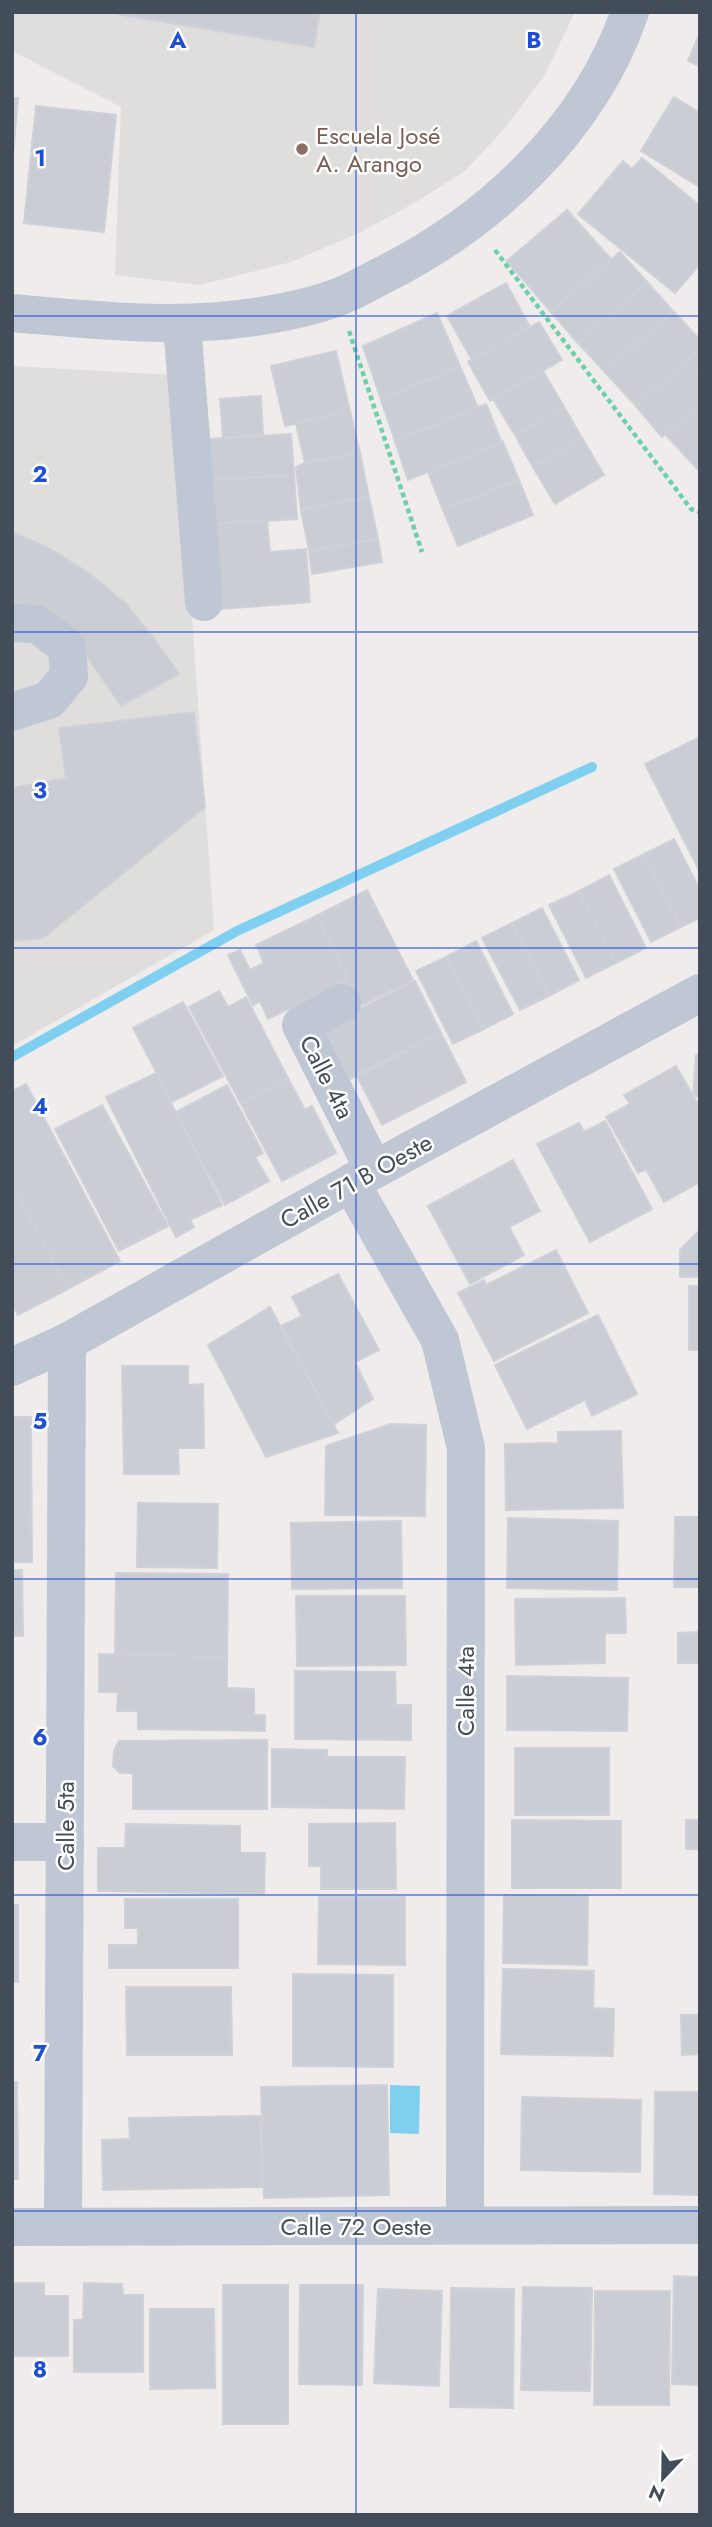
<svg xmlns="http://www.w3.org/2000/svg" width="712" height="2527" font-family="Jost,sans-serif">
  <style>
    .education { fill: #e0dddd }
    .water { fill: #7fcff1 }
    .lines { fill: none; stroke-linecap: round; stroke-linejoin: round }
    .stream { stroke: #7fcff1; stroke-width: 10 }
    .building { fill: #cacdd4; stroke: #cfd1d8; stroke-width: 2 }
    .path { stroke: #6cd1a9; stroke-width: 4.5; stroke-dasharray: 5 3.5; stroke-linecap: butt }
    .minor { stroke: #bec7d3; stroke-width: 38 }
    .grid { fill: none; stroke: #1d4ed8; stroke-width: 2; stroke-opacity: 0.55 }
    .education-dot { fill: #8d6e63; stroke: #fff; stroke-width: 2.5 }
    .labels { text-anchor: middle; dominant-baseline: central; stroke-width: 5; stroke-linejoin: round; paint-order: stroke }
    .education-label { font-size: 24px; fill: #785e54; stroke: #fff; text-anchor: start }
    .street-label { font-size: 24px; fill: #434d5a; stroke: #fff }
    .grid-label { font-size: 23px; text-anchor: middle; font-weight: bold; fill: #1d4ed8; stroke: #fff; stroke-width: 5; stroke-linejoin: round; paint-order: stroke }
  </style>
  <rect width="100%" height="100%" fill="#efeceb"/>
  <g class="education">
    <polygon points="12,12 575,12 544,76 506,127 465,171 416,202 359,233 291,262 200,285 115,275 121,107 12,51"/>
    <polygon points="12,366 175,375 214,930 12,1046"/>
  </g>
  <polygon class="water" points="390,2085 420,2086 419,2134 390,2133"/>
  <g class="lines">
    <polyline class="stream" points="12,1057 237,931 592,767"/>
  </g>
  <g class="building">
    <polygon points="104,12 320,12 314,47"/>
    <polygon points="700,33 700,66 688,61"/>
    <polygon points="674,97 700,113 700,187 641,151"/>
    <polygon points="12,98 18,98 12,166"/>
    <polygon points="36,106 116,115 104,232 24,223"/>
    <polygon points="642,158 700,206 700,264 675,293 578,214 623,161 632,169"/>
    <polygon points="567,210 611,259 551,312 507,261"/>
    <polygon points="620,252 647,282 578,343 551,312"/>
    <polygon points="647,282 673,311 605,372 578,343"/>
    <polygon points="506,283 530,327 472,360 447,316"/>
    <polygon points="673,311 700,340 700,349 636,406 605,372"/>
    <polygon points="437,313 460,366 381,400 363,346"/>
    <polygon points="539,322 562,360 490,401 468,362"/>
    <polygon points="698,350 700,404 662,437 636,406"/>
    <polygon points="336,351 350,411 285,426 271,366"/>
    <polygon points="460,366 478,408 395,441 381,400"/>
    <polygon points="543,371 564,407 515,435 493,399"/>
    <polygon points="261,396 263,435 223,438 220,399"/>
    <polygon points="486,404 502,443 408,480 395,441"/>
    <polygon points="700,404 700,472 665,434"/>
    <polygon points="564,407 582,438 533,467 515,435"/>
    <polygon points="350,411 360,453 305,463 296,424"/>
    <polygon points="291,434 294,475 212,480 209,439"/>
    <polygon points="582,438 604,475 555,504 533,467"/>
    <polygon points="502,440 519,480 443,510 428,472 502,443"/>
    <polygon points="360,453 369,497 301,510 296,467 305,463"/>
    <polygon points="294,475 297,519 215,524 212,480"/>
    <polygon points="519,480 533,515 458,546 443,510"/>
    <polygon points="369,497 378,539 309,551 301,510"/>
    <polygon points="267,520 270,552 306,549 310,602 222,609 215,524"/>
    <polygon points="12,532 52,550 89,573 126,604 152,636 179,674 121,706 88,658 68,640 12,603"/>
    <polygon points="378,539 382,562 312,574 309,551"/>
    <polygon points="194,712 205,807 43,938 12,941 12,788 66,778 59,728"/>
    <polygon points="700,737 700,872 645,764"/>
    <polygon points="674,839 700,890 700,918 681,927 644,854"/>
    <polygon points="644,854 681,927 651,942 614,869"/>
    <polygon points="609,875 646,948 616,963 579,891"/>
    <polygon points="367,890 413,980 356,1008 343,983 348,980 316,916"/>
    <polygon points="579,891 616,963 586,978 549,905"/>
    <polygon points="542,908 579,980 549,996 512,923"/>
    <polygon points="316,916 348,980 268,1019 260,1001 253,1005 228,955 240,950 250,970 264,963 256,945"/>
    <polygon points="512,923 549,996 520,1010 482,938"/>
    <polygon points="476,941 513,1014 484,1029 446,957"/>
    <polygon points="446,957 484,1029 453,1044 416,971"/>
    <polygon points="415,981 441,1033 350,1079 324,1027"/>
    <polygon points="219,991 228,1007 246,997 288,1078 241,1104 189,1007"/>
    <polygon points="183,1002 223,1076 172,1102 133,1028"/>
    <polygon points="441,1033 466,1082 382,1125 357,1076"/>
    <polygon points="700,1053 700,1096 693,1096 696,1055"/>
    <polygon points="676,1066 700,1108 700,1182 664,1202 646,1169 638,1173 606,1117 630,1104 624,1095"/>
    <polygon points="156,1073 222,1205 190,1220 194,1227 176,1237 106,1097"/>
    <polygon points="288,1078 305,1110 312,1106 336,1153 282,1181 241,1104"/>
    <polygon points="26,1084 120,1261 68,1289 12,1184 12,1091"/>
    <polygon points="227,1085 263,1153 255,1157 269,1181 225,1205 176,1112"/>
    <polygon points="102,1105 168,1226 119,1251 55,1129"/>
    <polygon points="605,1121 652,1209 590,1242 537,1144 579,1123 584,1132"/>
    <polygon points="513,1160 540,1211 509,1227 524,1255 470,1284 428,1206"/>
    <polygon points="12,1184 68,1289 18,1315 12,1305"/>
    <polygon points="700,1230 700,1277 680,1277 680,1250"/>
    <polygon points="556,1250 588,1313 494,1361 458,1293 484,1280 486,1285"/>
    <polygon points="338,1274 379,1350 355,1362 373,1399 334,1424 281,1326 302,1316 292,1297"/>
    <rect x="689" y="1286" width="11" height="64"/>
    <polygon points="270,1307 338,1433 266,1457 208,1345"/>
    <polygon points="598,1315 637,1394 592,1416 585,1400 527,1429 495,1365"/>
    <polygon points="122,1366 188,1366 188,1385 203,1384 204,1448 178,1448 179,1474 124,1474"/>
    <polygon points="12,1417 31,1417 32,1562 12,1562"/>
    <polygon points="391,1424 426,1425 425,1516 325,1515 326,1446"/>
    <polygon points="621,1431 623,1508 506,1510 505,1444 558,1443 558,1432"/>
    <polygon points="138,1503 218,1504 217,1568 137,1567"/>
    <polygon points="675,1517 700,1517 700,1587 674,1587"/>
    <polygon points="508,1518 618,1521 617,1590 507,1588"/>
    <polygon points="401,1521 402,1588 292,1589 291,1523"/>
    <polygon points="12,1570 22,1570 23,1636 12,1636"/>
    <polygon points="116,1573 228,1574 227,1657 115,1655"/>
    <polygon points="296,1596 405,1596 406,1665 297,1666"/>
    <polygon points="625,1598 626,1633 605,1633 605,1663 516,1665 515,1599"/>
    <polygon points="700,1632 700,1663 678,1663 678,1633"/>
    <polygon points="99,1654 227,1657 227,1688 254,1689 254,1715 265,1715 265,1731 138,1729 138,1711 117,1711 118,1692 99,1692"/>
    <polygon points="295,1671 395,1672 396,1705 411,1705 411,1740 295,1739"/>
    <polygon points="507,1676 628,1678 627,1731 507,1730"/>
    <polygon points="267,1740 267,1809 133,1809 133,1773 120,1773 113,1766 114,1750 119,1741"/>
    <rect x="515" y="1748" width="94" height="67"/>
    <polygon points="272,1749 327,1750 327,1757 405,1757 404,1809 272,1807"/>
    <polygon points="512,1820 621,1821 621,1888 512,1888"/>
    <rect x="686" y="1820" width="14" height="29"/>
    <polygon points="395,1823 396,1889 321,1889 321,1866 309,1866 309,1824"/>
    <polygon points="126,1824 240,1826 240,1853 265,1853 264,1894 98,1891 98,1848 125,1848"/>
    <polygon points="504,1895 588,1896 587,1965 503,1963"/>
    <polygon points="319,1897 405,1897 405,1965 318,1964"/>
    <polygon points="125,1899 238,1899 238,1968 109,1968 109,1945 138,1945 138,1928 125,1928"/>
    <rect x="12" y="1905" width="6" height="77"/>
    <polygon points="503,1969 594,1971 593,2008 614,2009 613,2056 501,2054"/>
    <polygon points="293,1974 393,1975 393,2067 293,2066"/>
    <polygon points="126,1987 231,1987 232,2055 127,2055"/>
    <polygon points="681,2015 700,2015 700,2054 682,2055"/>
    <polygon points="12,2082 17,2082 18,2179 12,2179"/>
    <polygon points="387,2085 389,2195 264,2198 261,2087"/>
    <polygon points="655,2092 700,2092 700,2195 654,2194"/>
    <polygon points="522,2097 641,2100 640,2172 521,2170"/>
    <polygon points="260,2116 262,2187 103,2190 102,2140 130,2139 129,2118"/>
    <polygon points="674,2276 700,2277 700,2385 672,2384"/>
    <polygon points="12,2283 44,2283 44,2296 68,2296 68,2356 12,2356"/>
    <polygon points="84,2283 122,2284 123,2295 143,2295 143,2372 74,2372 74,2320 83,2320"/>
    <rect x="223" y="2285" width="65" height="139"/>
    <polygon points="300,2285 363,2285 362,2385 299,2384"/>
    <polygon points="523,2287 592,2288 590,2391 521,2390"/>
    <polygon points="451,2288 514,2289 513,2408 450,2407"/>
    <polygon points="378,2289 442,2291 439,2386 374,2383"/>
    <polygon points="595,2291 670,2291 669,2405 594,2405"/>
    <polygon points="150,2309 214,2309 215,2388 150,2389"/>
  </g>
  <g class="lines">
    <g class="path">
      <polyline points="495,250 691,509 700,512"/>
      <polyline points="349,331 422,552"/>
    </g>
    <g class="minor">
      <path d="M 12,313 C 95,320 178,330 261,316 C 286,312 315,306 338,297 C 353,292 367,283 381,276 C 490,222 589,130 630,12"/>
      <polyline points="182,324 204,602"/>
      <polyline points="12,623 37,624 67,647 69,676 49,700 12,712"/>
      <polyline points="342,1003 301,1025 374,1170"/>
      <polyline points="351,1183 440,1340 466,1448 465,2225"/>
      <polyline points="12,1367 67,1342 374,1170 700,993"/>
      <polyline points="12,1842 65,1842"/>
      <polyline points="12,2227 700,2225"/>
      <polyline points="63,2227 67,1342"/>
    </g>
  </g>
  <path class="grid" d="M 356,12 L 356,2515M 12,316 L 700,316M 12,632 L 700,632M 12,948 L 700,948M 12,1264 L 700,1264M 12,1579 L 700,1579M 12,1895 L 700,1895M 12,2211 L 700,2211"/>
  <circle class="education-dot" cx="302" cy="149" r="7"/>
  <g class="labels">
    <g class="education-label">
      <text x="316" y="135">Escuela José<tspan x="316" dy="28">A. Arango</tspan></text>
    </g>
    <g class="street-label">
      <text transform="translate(327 1077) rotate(63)">Calle 4ta</text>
      <text transform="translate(356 1181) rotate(-29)">Calle 71 B Oeste</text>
      <text transform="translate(465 1691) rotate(-90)">Calle 4ta</text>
      <text transform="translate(65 1826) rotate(-90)">Calle 5ta</text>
      <text x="356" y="2226">Calle 72 Oeste</text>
    </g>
  </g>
  <g class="grid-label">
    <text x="178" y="48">A</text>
    <text x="534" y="48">B</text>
    <text x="40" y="166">1</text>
    <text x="40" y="482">2</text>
    <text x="40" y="798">3</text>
    <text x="40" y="1114">4</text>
    <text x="40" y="1429">5</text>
    <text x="40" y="1745">6</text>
    <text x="40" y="2061">7</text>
    <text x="40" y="2377">8</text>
  </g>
  <rect width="712" height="2527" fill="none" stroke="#434d5a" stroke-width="28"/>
  <g transform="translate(663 2478) rotate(202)" stroke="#ffffff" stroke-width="5" paint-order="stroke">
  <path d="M0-5L12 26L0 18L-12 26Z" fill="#434d5a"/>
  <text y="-10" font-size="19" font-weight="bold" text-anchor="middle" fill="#434d5a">N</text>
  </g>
</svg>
